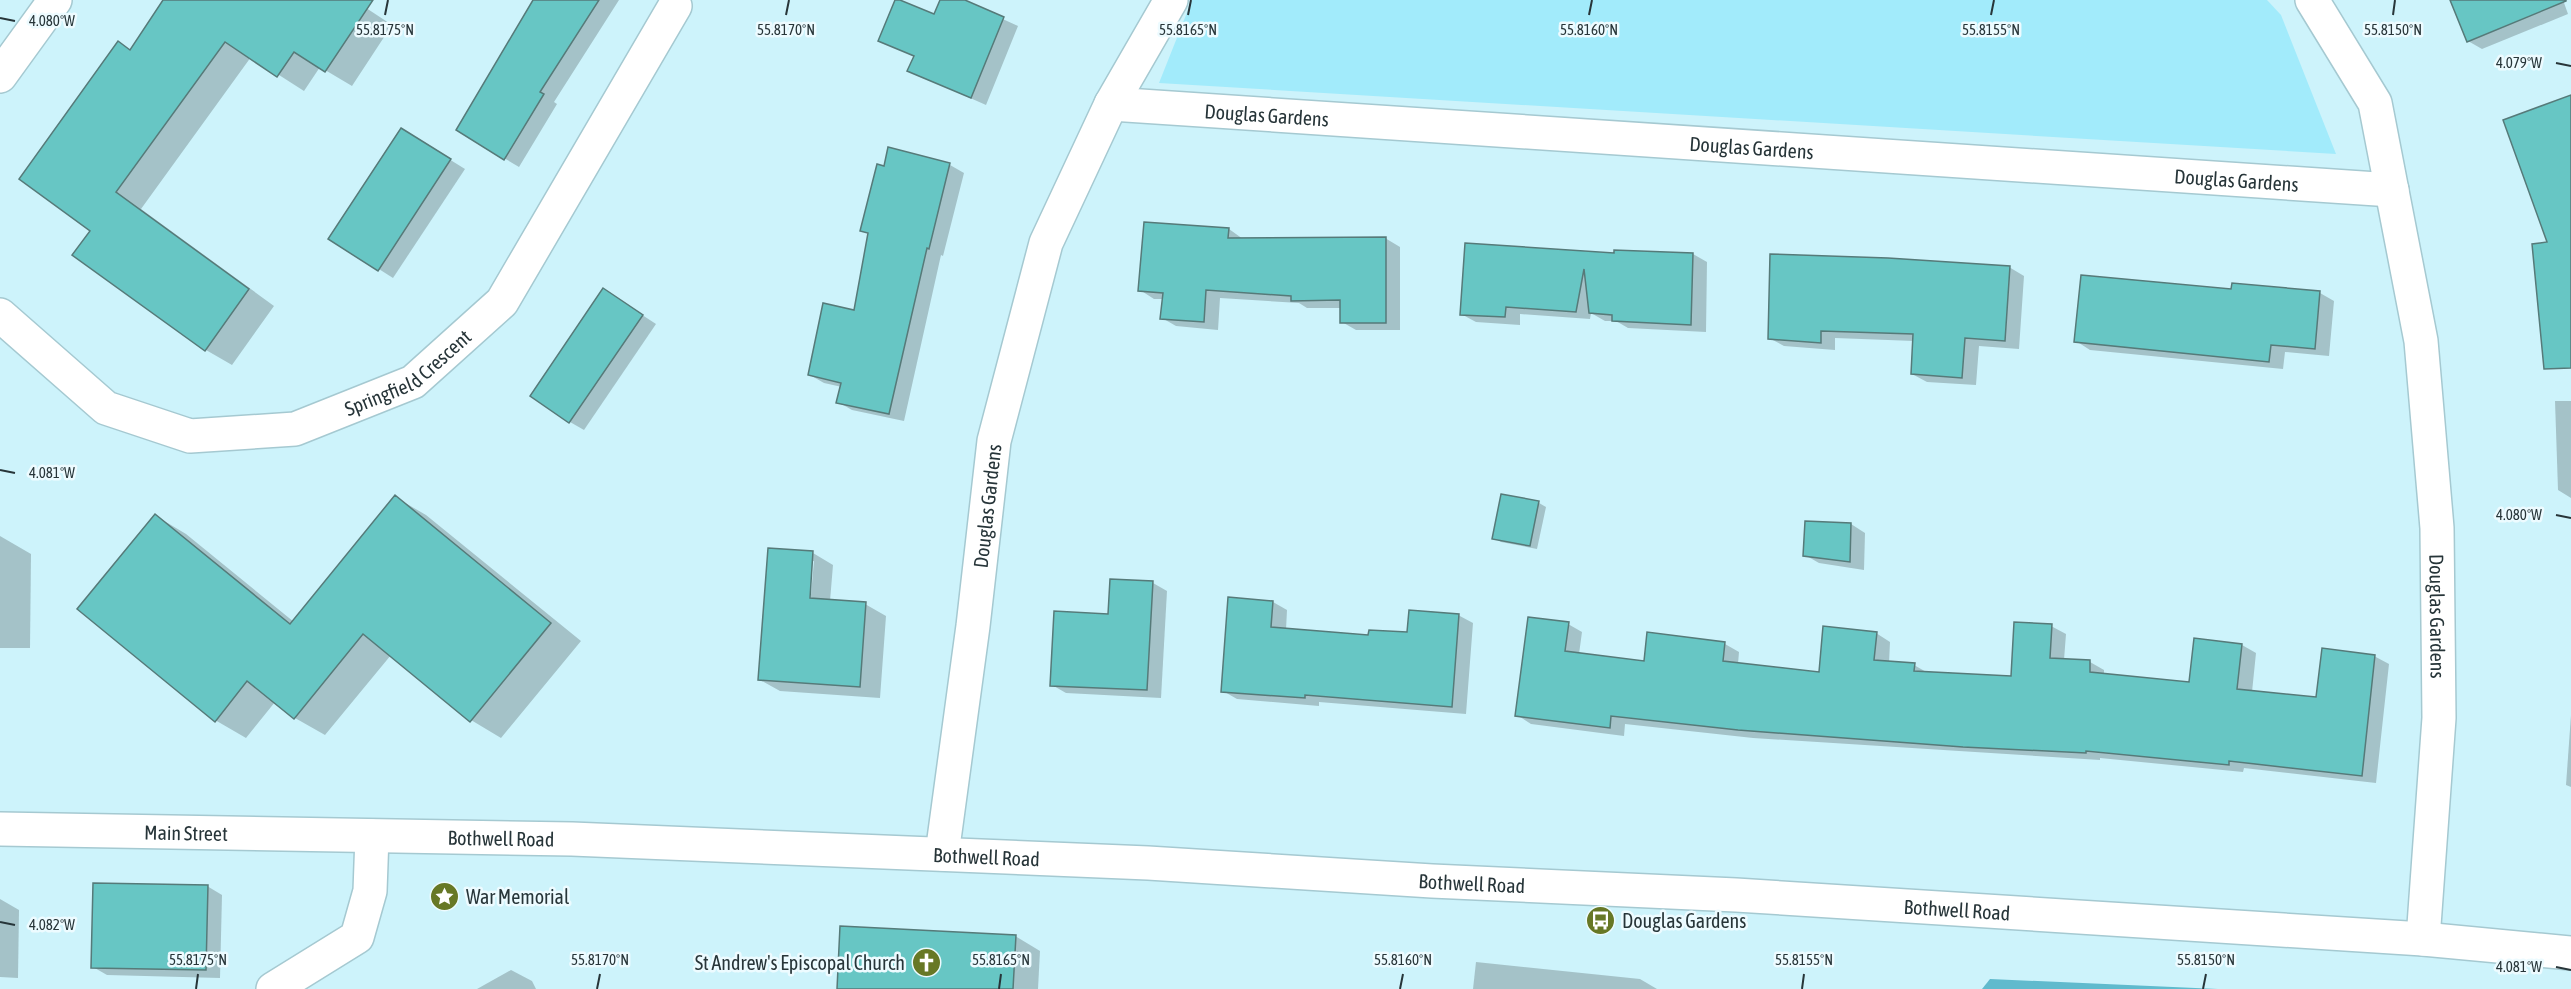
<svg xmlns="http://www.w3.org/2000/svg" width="2571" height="989" font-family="'Asap Condensed',sans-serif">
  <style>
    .green { fill: #a2ebfb }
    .forest { fill: #60bacd }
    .shadow { fill: #0003; fill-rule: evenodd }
    .building { fill: #67c6c4; stroke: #567a79; stroke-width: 1.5 }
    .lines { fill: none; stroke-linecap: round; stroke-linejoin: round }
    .minor-casing { stroke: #a5c9d1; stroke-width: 36 }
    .tertiary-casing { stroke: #a5c9d1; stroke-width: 36 }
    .secondary-casing { stroke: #a5c9d1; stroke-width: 36 }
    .minor { stroke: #fff; stroke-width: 33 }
    .tertiary { stroke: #fff; stroke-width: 33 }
    .secondary { stroke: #fff; stroke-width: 33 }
    .ticks { fill: none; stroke: #273539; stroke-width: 2 }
    .labels { text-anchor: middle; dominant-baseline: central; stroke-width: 5; stroke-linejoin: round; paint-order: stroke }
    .street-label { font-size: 20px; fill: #273539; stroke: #edfbff }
    .poi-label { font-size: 20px; fill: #273539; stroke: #edfbff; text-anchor: start }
    .ticks-label { font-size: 15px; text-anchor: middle; fill: #273539; stroke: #edfbff; stroke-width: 5; stroke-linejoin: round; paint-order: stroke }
  </style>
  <rect width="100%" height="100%" fill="#cdf3fb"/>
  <polygon class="green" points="1192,0 2267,0 2281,15 2336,154 1159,83"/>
  <polygon class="forest" points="1990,979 2218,989 1982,989"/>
  <g class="shadow">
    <polygon points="165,0 354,0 392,25 352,86 320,67 304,91 251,57 141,209 274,306 232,365 206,350 92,230 131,51"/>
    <polygon points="535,0 619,0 554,102 557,104 519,167 504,158"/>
    <polygon points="942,0 961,0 1018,26 986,105 909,71 915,57 880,40 935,16"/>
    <polygon points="2452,0 2563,0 2568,14 2482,49 2468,41"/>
    <polygon points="415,138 465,169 393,278 330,238"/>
    <polygon points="889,149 950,165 964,173 943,256 941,255 904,421 852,410 838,402 842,387 824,383 810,375 855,311 870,235 862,230 885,168"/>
    <polygon points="1229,229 1243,239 1385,238 1400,247 1400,330 1356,330 1342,322 1341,308 1307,308 1299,303 1220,298 1218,330 1176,326 1162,318 1164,299 1154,299 1140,290"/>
    <polygon points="1616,252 1693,254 1707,262 1706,332 1628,328 1616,321 1605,321 1591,313 1590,319 1520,314 1520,325 1476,322 1461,314 1616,255"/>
    <polygon points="2009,267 2024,276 2019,349 1979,346 1976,385 1927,382 1912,374 1914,341 1835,338 1835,350 1784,346 1769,338"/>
    <polygon points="2233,284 2320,293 2334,301 2329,356 2285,352 2283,369 2090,350 2076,341 2233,291"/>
    <polygon points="604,290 656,324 584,430 570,422"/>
    <polygon points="2555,401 2571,401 2571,498 2558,490"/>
    <polygon points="395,497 426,515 581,641 501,738 471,720 391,655 325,735 295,718 275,702 246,738 215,720 156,516 186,534 294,622"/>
    <polygon points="1539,503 1546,507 1537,549 1501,542 1494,538"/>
    <polygon points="1851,524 1865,533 1864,570 1819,563 1805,555"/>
    <polygon points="0,536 31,554 30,648 0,648"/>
    <path d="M 813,553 L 833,565 L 830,601 L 865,604 L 886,616 L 880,698 L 780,691 L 760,680 ZM 811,561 L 814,561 L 810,606 L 807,605 Z"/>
    <polygon points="1153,583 1167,591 1161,698 1066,693 1052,685 1110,615"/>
    <polygon points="1273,602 1287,610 1286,630 1370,636 1408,634 1458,615 1473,623 1466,714 1319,702 1319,706 1237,699 1223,691"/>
    <polygon points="1568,624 1582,632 1579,654 1645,663 1725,644 1739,652 1738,664 1820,673 1876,633 1890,642 1889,663 1914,665 1928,673 2013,677 2051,626 2066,634 2064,660 2090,662 2104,670 2104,675 2190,684 2242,645 2256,653 2252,692 2317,699 2374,656 2389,664 2376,783 2244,768 2243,772 2100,758 2100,760 1753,738 1625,724 1624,736 1531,724 1517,715"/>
    <polygon points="2571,715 2571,787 2566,785"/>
    <polygon points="207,886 222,895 220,978 107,975 93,967"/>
    <polygon points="0,899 19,910 18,978 0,977"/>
    <polygon points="1015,936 1040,951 1038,989 838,989"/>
    <polygon points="1476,962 1640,979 1657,989 1473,989"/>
    <polygon points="511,970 532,981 536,989 477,989"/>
  </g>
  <g class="building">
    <polygon points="163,0 373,0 325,72 294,52 277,77 225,42 116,192 249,289 205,351 72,255 90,231 19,179 118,41 130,50"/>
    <polygon points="533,0 599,0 540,92 544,94 504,160 456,130"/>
    <polygon points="895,0 900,0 934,14 940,0 965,0 1004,17 971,98 907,71 914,56 878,41"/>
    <polygon points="2450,0 2566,0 2566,1 2467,42"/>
    <polygon points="2571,95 2571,368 2544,369 2532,244 2547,242 2503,120"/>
    <polygon points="401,128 451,159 378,271 328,239"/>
    <polygon points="888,147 950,163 929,249 927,248 889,414 836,403 841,383 808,375 823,303 854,310 868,233 860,231 877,164 884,166"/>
    <polygon points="1144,222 1229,228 1228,238 1386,237 1386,323 1340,323 1340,300 1291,301 1291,296 1206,290 1204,322 1160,319 1163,293 1138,291"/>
    <polygon points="1465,243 1614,253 1614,250 1693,253 1691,325 1612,321 1612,315 1589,313 1584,269 1576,312 1506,307 1505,317 1460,315"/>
    <polygon points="1770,254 1888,258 2010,266 2005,341 1965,338 1962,378 1911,374 1913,334 1821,331 1821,343 1768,339"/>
    <polygon points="2081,275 2231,289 2232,283 2320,291 2315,349 2271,345 2269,362 2074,342"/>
    <polygon points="603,288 643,315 569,423 530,396"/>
    <polygon points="1501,494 1539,501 1530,546 1492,539"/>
    <polygon points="395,495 551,623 470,722 363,634 294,719 247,681 215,722 77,609 155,514 290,624"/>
    <polygon points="1805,521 1851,523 1850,562 1803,556"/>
    <polygon points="768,548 813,551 810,598 866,602 860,687 758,680"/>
    <polygon points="1110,579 1153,581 1147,690 1050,686 1054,611 1108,614"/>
    <polygon points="1228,597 1273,601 1271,627 1368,635 1369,630 1407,632 1409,610 1459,614 1452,707 1305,695 1305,698 1221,692"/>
    <polygon points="1528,617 1569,622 1565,651 1644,661 1647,632 1725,642 1723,661 1819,672 1823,626 1877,632 1874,660 1915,663 1914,671 2011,676 2014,622 2052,624 2050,658 2090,660 2090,672 2189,682 2194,638 2242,644 2237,689 2316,697 2322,648 2375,655 2362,776 2229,761 2229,765 2086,751 2086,753 1963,747 1738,730 1611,716 1610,728 1515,716"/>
    <polygon points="93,883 208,885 206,970 91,968"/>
    <polygon points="840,926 1016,935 1013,989 837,989"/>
  </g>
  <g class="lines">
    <defs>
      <g id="minor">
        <path id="s1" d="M 2312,0 L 2375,103 L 2421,341 L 2437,528 L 2439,718 L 2423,939"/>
        <polyline points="0,76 55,0"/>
        <path id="s2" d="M 1111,104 L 2392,190"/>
        <path id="s3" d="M 0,315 L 106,408 L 190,436 L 295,429 L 413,382 L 502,302 L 675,6"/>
        <path id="s4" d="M 942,854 L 973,626 L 994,441 L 1046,243 L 1111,104 L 1171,0"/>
      </g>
      <polyline id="tertiary" points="273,989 357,937 370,891 372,836"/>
      <g id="secondary">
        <path id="s5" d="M 0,829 L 572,839 L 1148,863 L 1432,881 L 1736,895 L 2423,939 L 2571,953"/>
      </g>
    </defs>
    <use href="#minor" class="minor-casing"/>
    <use href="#tertiary" class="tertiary-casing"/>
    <use href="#secondary" class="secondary-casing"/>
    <use href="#minor" class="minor"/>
    <use href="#tertiary" class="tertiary"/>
    <use href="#secondary" class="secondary"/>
  </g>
  <path class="ticks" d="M 385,15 L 388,0M 786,15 L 789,0M 1188,15 L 1191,0M 1589,15 L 1592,0M 1991,15 L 1994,0M 2393,15 L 2395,0M 0,18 L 15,21M 2556,63 L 2571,66M 0,470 L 15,473M 2556,515 L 2571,518M 0,922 L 15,925M 2556,967 L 2571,970M 196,989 L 198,974M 597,989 L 600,974M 999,989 L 1001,974M 1400,989 L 1403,974M 1802,989 L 1804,974M 2203,989 L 2206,974"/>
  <defs>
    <symbol id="sight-disc" viewBox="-11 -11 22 22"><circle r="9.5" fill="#677826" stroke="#edfbff"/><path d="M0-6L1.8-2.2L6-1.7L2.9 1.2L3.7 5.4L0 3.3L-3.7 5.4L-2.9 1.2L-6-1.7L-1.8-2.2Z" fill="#fff"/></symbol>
    <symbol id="bus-disc" viewBox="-11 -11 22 22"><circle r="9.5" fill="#677826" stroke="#edfbff"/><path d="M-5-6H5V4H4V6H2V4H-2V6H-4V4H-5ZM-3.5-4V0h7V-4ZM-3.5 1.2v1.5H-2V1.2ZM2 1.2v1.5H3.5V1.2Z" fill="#fff"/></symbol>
    <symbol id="church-disc" viewBox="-11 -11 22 22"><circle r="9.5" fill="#677826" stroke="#edfbff"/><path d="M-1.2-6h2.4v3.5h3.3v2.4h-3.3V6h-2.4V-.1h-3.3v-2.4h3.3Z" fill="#fff"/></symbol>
  </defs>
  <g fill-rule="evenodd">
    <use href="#sight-disc" x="428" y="880" width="33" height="33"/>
    <use href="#bus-disc" x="1584" y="904" width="33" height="33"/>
    <use href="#church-disc" x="910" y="946" width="33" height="33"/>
  </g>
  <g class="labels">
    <g class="street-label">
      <text stroke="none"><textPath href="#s2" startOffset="156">Douglas Gardens</textPath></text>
      <text stroke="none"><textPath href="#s2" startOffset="642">Douglas Gardens</textPath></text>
      <text stroke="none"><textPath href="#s2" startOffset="1128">Douglas Gardens</textPath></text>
      <text stroke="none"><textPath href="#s3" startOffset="462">Springfield Crescent</textPath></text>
      <text stroke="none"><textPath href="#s4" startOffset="351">Douglas Gardens</textPath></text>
      <text stroke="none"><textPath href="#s1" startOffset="639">Douglas Gardens</textPath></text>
      <text stroke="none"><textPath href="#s5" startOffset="186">Main Street</textPath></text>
      <text stroke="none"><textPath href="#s5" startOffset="501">Bothwell Road</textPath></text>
      <text stroke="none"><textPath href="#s5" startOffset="987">Bothwell Road</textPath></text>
      <text stroke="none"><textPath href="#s5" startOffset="1473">Bothwell Road</textPath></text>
      <text stroke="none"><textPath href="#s5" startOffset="1959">Bothwell Road</textPath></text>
    </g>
    <g class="poi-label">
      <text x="466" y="896">War Memorial</text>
      <text x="1622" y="920">Douglas Gardens</text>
      <text x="905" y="962" text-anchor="end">St Andrew's Episcopal Church</text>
    </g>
  </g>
  <g class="ticks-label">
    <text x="52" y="26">4.080°W</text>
    <text x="385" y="35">55.8175°N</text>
    <text x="786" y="35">55.8170°N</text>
    <text x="1188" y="35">55.8165°N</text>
    <text x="1589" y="35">55.8160°N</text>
    <text x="1991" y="35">55.8155°N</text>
    <text x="2393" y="35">55.8150°N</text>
    <text x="2519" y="68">4.079°W</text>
    <text x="52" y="478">4.081°W</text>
    <text x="2519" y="520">4.080°W</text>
    <text x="52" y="930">4.082°W</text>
    <text x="198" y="965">55.8175°N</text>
    <text x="600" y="965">55.8170°N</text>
    <text x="1001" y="965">55.8165°N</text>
    <text x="1403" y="965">55.8160°N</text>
    <text x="1804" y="965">55.8155°N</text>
    <text x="2206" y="965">55.8150°N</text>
    <text x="2519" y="972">4.081°W</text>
  </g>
</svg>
